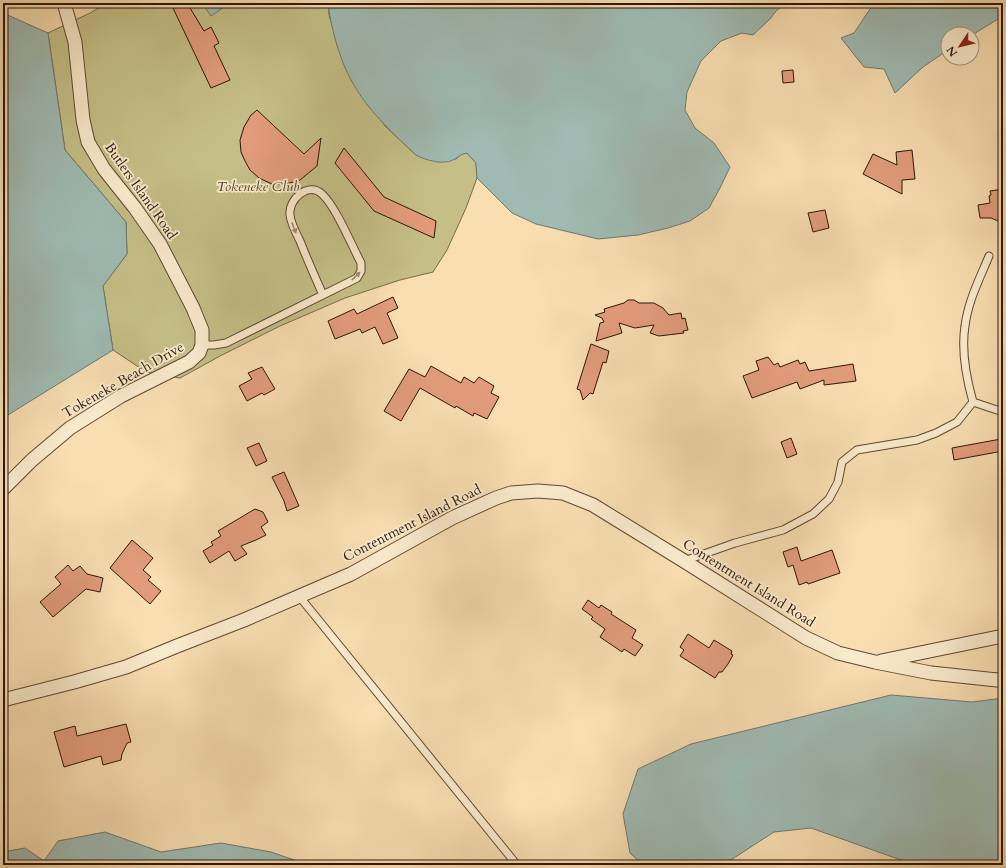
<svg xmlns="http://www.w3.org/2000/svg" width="1006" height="868" font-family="Cardo,serif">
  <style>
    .green { fill: #c5bf87; stroke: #796a48 }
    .water { fill: #9fbbb3; stroke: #71796f }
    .building { fill: #e29c7c; stroke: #2d1608 }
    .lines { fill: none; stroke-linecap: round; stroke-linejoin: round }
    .service-casing { stroke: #604832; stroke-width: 9 }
    .minor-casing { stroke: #604832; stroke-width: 15 }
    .service { stroke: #faeacc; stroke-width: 7 }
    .minor { stroke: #faeacc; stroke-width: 13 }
    .oneway { fill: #9e8b74 }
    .labels { text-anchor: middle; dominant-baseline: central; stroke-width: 3.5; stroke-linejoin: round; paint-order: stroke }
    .park-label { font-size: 14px; font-style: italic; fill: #5b492e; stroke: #faeacc }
    .street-label { font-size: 14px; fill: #2d1608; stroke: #faeacc }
  </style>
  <rect width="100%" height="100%" fill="#f8deb1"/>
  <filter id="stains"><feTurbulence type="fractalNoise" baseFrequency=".005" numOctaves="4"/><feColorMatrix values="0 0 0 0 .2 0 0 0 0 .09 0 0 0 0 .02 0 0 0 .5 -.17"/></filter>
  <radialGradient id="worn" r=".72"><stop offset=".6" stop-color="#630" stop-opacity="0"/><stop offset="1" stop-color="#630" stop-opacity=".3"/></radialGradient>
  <polygon class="green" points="107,3 328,3 329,15 340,53 385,126 416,155 430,160 456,159 462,154 467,153 476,163 477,178 466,208 447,250 433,272 400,280 345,298 280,326 222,355 180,378 146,372 113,350 103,286 127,254 126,222 65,150 48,33 90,13"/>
  <g class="water">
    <polygon points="202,3 230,3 211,16"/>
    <path d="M 328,3 L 786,3 L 776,11 L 770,19 L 753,35 L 742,33 L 721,41 L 701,61 L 687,92 L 685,110 L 695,128 L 714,143 L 730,167 L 720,188 L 709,208 L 690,221 L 668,228 L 638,235 L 598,239 L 536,224 L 512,213 L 477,178 L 476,163 L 467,153 C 459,154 454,162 445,162 C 436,163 423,159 416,155 C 411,151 407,146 402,142 C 382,123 361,101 349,76 C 339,57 330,24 328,3 Z"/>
    <polygon points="874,3 1003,3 1003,16 972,35 972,34 948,34 948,50 923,67 895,93 884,69 864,67 841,38 854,33"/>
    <polygon points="3,13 48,33 65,150 126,222 127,254 103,286 113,350 3,418"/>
    <polygon points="891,695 972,702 1003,698 1003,865 915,865 811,828 774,832 723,865 643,865 630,853 623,814 638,769 691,744"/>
    <polygon points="105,832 161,852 221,843 271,852 306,864 352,863 373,865 3,865 3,852 25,848 44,861 58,841"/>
  </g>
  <g class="building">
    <polygon points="181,3 187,3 204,31 211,27 219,43 214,46 230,80 211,88 173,8"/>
    <polygon points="793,70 794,82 783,83 782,71"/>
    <polygon points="257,110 304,154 321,138 317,166 300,180 286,184 272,184 259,178 250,170 245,161 241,152 240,140 244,127 251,115"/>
    <polygon points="344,148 384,197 436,221 434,238 374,211 335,163"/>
    <polygon points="912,150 915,179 902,180 902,194 863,174 873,154 897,165 896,152"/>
    <polygon points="1003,189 1003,223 991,218 980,218 978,205 990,203 989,196 991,195 990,191"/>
    <polygon points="825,210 829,228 813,232 808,213"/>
    <polygon points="393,297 398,308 387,313 398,338 383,344 375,327 362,333 360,329 335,339 328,321 354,309 357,314"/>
    <polygon points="628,300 634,300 639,303 654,303 663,308 669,315 681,313 682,319 685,318 688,330 683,331 684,333 659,336 650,333 654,325 635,328 619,323 622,333 596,341 600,323 604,322 602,318 595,315 605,312 604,309 624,303"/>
    <polygon points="591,344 609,351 606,363 603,362 593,394 590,393 583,400 580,390 577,389"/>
    <polygon points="768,357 774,365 778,363 780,367 798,360 800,364 805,362 809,371 853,364 856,381 824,385 824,380 800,389 797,382 752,398 743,376 759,370 756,361"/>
    <polygon points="431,366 461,383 464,377 474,383 479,377 494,386 491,393 499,397 487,419 474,413 473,416 456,406 455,408 420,388 401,421 384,411 409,369 425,377"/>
    <polygon points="262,367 275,389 264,395 262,393 247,401 239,386 252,379 248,373"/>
    <polygon points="791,438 797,454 787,458 781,442"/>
    <polygon points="1001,439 1003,451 954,460 952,448"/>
    <polygon points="259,443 267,461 256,466 247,448"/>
    <polygon points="284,472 299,506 287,511 284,501 272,477"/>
    <polygon points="255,509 263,512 268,522 261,527 266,535 256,540 241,546 247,554 235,561 229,551 210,563 203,551 213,545 211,542 221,536 218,531"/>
    <polygon points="132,540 153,558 143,570 151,577 148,580 161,591 150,604 110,568"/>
    <polygon points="797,547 801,561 832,550 840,573 808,584 807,582 799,585 793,565 788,567 783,552"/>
    <polygon points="68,565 73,571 80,566 87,574 103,578 100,592 86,589 53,617 40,602 61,584 55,577"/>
    <polygon points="588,600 599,608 601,605 612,612 611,614 636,630 632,638 643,645 635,656 624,649 622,652 600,637 605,629 591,619 593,617 582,609"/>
    <polygon points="688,634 709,648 714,640 732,651 731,654 733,655 728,664 722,672 719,672 715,678 680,656 684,650 680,647"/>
    <polygon points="126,724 131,742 127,743 122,754 121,760 103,765 101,756 64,767 54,732 75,726 77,736"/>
  </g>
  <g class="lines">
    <defs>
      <g id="service">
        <path d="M 202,345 L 214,345 L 226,343 L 357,278 L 361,271 L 361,263 C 351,244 336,207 322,194 C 308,181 288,200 290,215 C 291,224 296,233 300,241 C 307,259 315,277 323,295"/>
        <polyline points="973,402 1003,412"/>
        <path d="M 684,561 L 735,543 L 783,530 L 813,514 L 829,499 L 838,482 L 842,462 L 857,450 L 917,440 L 936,433 L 957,422 L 973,402 C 966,377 961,351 965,326 C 968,301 980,278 989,256"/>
        <polyline points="299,596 517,865"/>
      </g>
      <g id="minor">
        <polyline points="3,489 32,460 70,428 121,396 189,362 199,353 202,345 202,330 193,308 160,244 135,208 104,169 88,142 83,120 75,42 64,3"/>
        <polyline points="881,661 1003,636"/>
        <polyline points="3,700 74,682 126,667 177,646 244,620 351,574 452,518 496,498 511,493 538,491 563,493 593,505 684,561 806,638 838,653 875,662 931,673 997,680 1003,679"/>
      </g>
    </defs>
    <use href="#service" class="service-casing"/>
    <use href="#minor" class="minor-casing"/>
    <use href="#service" class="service"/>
    <use href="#minor" class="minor"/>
  </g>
  <defs><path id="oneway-solid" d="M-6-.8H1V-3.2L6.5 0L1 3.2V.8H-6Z"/></defs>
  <g class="oneway">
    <use href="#oneway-solid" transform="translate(294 228) rotate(69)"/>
    <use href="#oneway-solid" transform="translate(356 276) rotate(-44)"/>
  </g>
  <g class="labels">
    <g class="park-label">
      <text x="258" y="186">Tokeneke Club</text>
    </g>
    <g class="street-label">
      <text transform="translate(141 191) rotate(55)">Butlers Island Road</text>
      <text transform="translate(123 380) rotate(-30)">Tokeneke Beach Drive</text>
      <text transform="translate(412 523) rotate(-27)">Contentment Island Road</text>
      <text transform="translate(749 583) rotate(32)">Contentment Island Road</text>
    </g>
  </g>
  <rect width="1006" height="868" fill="none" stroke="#f8deb1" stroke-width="16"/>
  <rect x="4" y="4" width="998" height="860" fill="none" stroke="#2d1608" stroke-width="2"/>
  <rect x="8" y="8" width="990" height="852" fill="none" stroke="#2d1608"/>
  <g transform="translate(960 46) rotate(235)"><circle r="19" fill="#faeacc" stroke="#a8957e"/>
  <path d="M0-3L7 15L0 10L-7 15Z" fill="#8f2418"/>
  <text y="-6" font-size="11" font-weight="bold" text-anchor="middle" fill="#2d1608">N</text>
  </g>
  <rect width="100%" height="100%" filter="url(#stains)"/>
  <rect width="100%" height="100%" fill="url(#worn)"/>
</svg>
